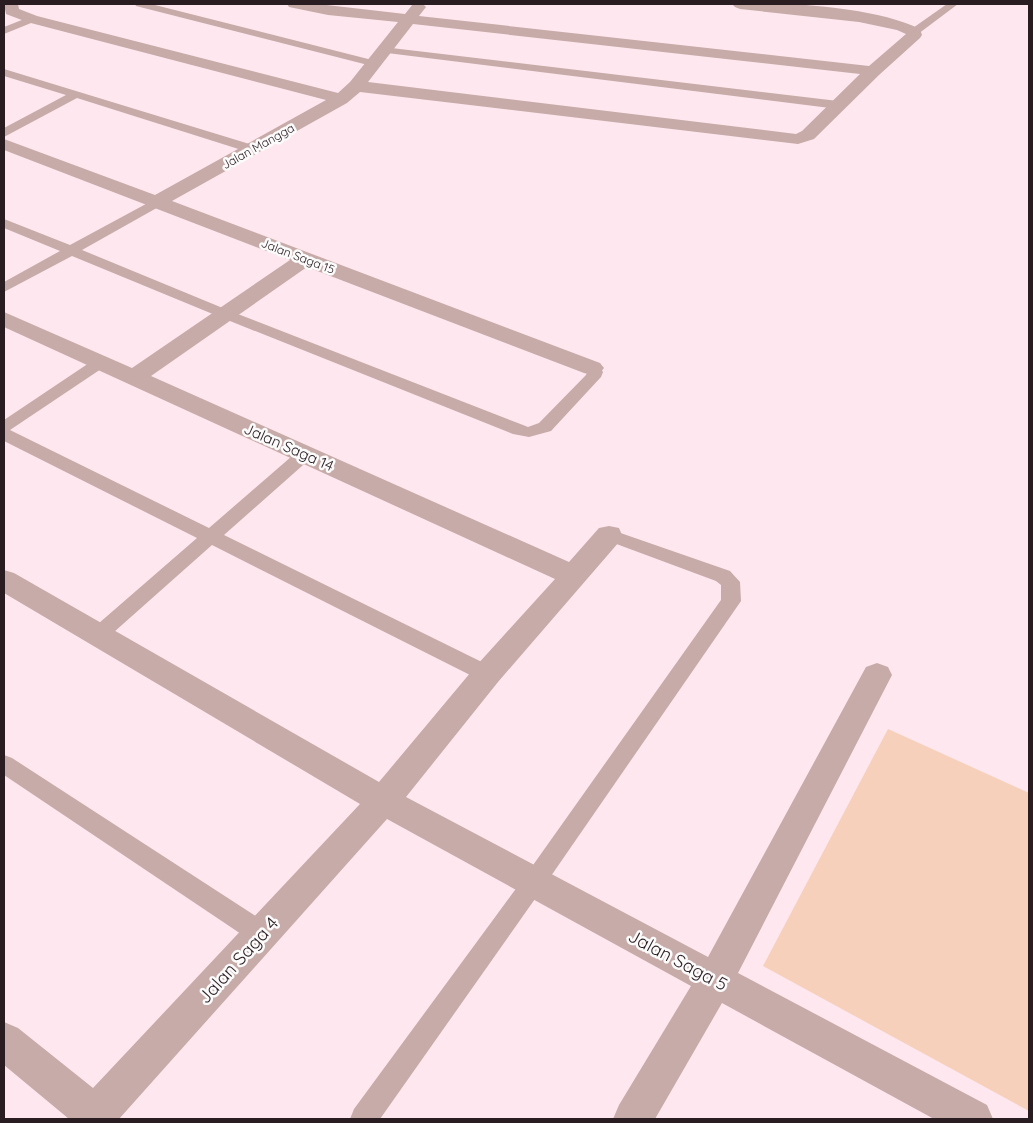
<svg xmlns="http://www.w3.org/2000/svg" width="1033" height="1123" font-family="Quicksand,sans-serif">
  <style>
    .green { fill: #f7d0bb }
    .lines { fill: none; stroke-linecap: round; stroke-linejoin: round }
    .lane { fill: #c7aba9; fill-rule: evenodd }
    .street { fill: #c7aba9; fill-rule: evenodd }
    .labels { text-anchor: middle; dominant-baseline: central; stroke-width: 5; stroke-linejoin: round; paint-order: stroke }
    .far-street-label { font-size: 12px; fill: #2a1d21; stroke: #fbfbfb }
    .street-label { font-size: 15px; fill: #2a1d21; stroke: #fbfbfb }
    .near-street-label { font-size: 18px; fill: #2a1d21; stroke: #fbfbfb }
  </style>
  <rect width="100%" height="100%" fill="#fee7ee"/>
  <polygon class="green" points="888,729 1029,793 1029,1111 763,966"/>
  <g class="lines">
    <g class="lane">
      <polygon points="135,4 151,4 376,61 378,63 372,66 136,6"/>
      <polygon points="947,4 958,4 918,34 910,34 909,32 910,30"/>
      <polygon points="32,16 36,17 37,19 36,21 4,34 4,27"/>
      <polygon points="383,47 838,101 844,105 838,109 379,52 378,50"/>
      <polygon points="4,69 256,146 258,149 252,153 248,152 77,98 4,137 4,128 66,95 4,76"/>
      <polygon points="157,198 164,202 162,205 82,250 230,311 523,425 528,427 539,423 586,375 587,372 584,368 586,365 598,365 603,372 601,377 551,431 529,437 513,434 220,317 72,256 4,292 4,282 60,251 4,228 4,219 70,245"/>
      <polygon points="101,357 107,359 109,362 107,365 10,430 209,528 299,450 305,448 311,450 314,454 311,458 224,535 494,668 497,674 494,680 487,682 480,680 212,545 105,640 98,642 91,640 88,635 91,630 197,538 4,441 4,420 95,359"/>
      <polygon points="609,529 730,571 740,582 741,601 542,889 380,1119 350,1119 354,1109 526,875 721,600 721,585 716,581 603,539 600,535 603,531"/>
      <polygon points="4,755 12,758 271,926 274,934 271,942 262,945 253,942 4,775"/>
    </g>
    <path class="street" d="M 4,4 L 18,4 L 19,9 L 37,16 L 338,93 L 350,82 L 398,22 L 328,15 L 289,7 L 287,4 L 318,4 L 405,14 L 413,4 L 423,4 L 426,7 L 419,16 L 869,66 L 906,34 L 897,30 L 859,22 L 740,9 L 735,7 L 732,4 C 781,1 876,7 920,29 L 922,35 L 920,38 L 879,75 L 814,139 L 798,144 L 360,92 L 347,103 L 172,201 L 600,363 L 604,368 L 600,373 L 592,375 L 584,373 L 307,267 L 151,376 L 569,562 L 599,528 L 609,526 L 619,528 L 622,535 L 619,542 L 498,682 L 406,797 L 708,957 L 866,667 L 877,663 L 888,667 L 892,675 L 738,973 L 987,1105 L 993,1119 L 934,1119 L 722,1003 L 655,1119 L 613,1119 L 619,1105 L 691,986 L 387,819 L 119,1119 L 69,1119 L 4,1065 L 4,1022 L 18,1028 L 93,1088 L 360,804 L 4,593 L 4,570 L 14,573 L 379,782 L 476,666 L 555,579 L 4,327 L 4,312 L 132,368 L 290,260 L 4,150 L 4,139 L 155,195 L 326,100 L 27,22 L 6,14 ZM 413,24 L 860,74 L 802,131 L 796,134 L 368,82 Z"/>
  </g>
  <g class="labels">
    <g class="far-street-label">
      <text transform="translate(258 146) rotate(-29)">Jalan Mangga</text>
      <text transform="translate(298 256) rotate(21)">Jalan Saga 15</text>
    </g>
    <g class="street-label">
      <text transform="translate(289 447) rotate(24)">Jalan Saga 14</text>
    </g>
    <g class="near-street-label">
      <text transform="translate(238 960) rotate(-48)">Jalan Saga 4</text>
      <text transform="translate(678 960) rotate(28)">Jalan Saga 5</text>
    </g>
  </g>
  <rect width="1033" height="1123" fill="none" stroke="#2a1d21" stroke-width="10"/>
</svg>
